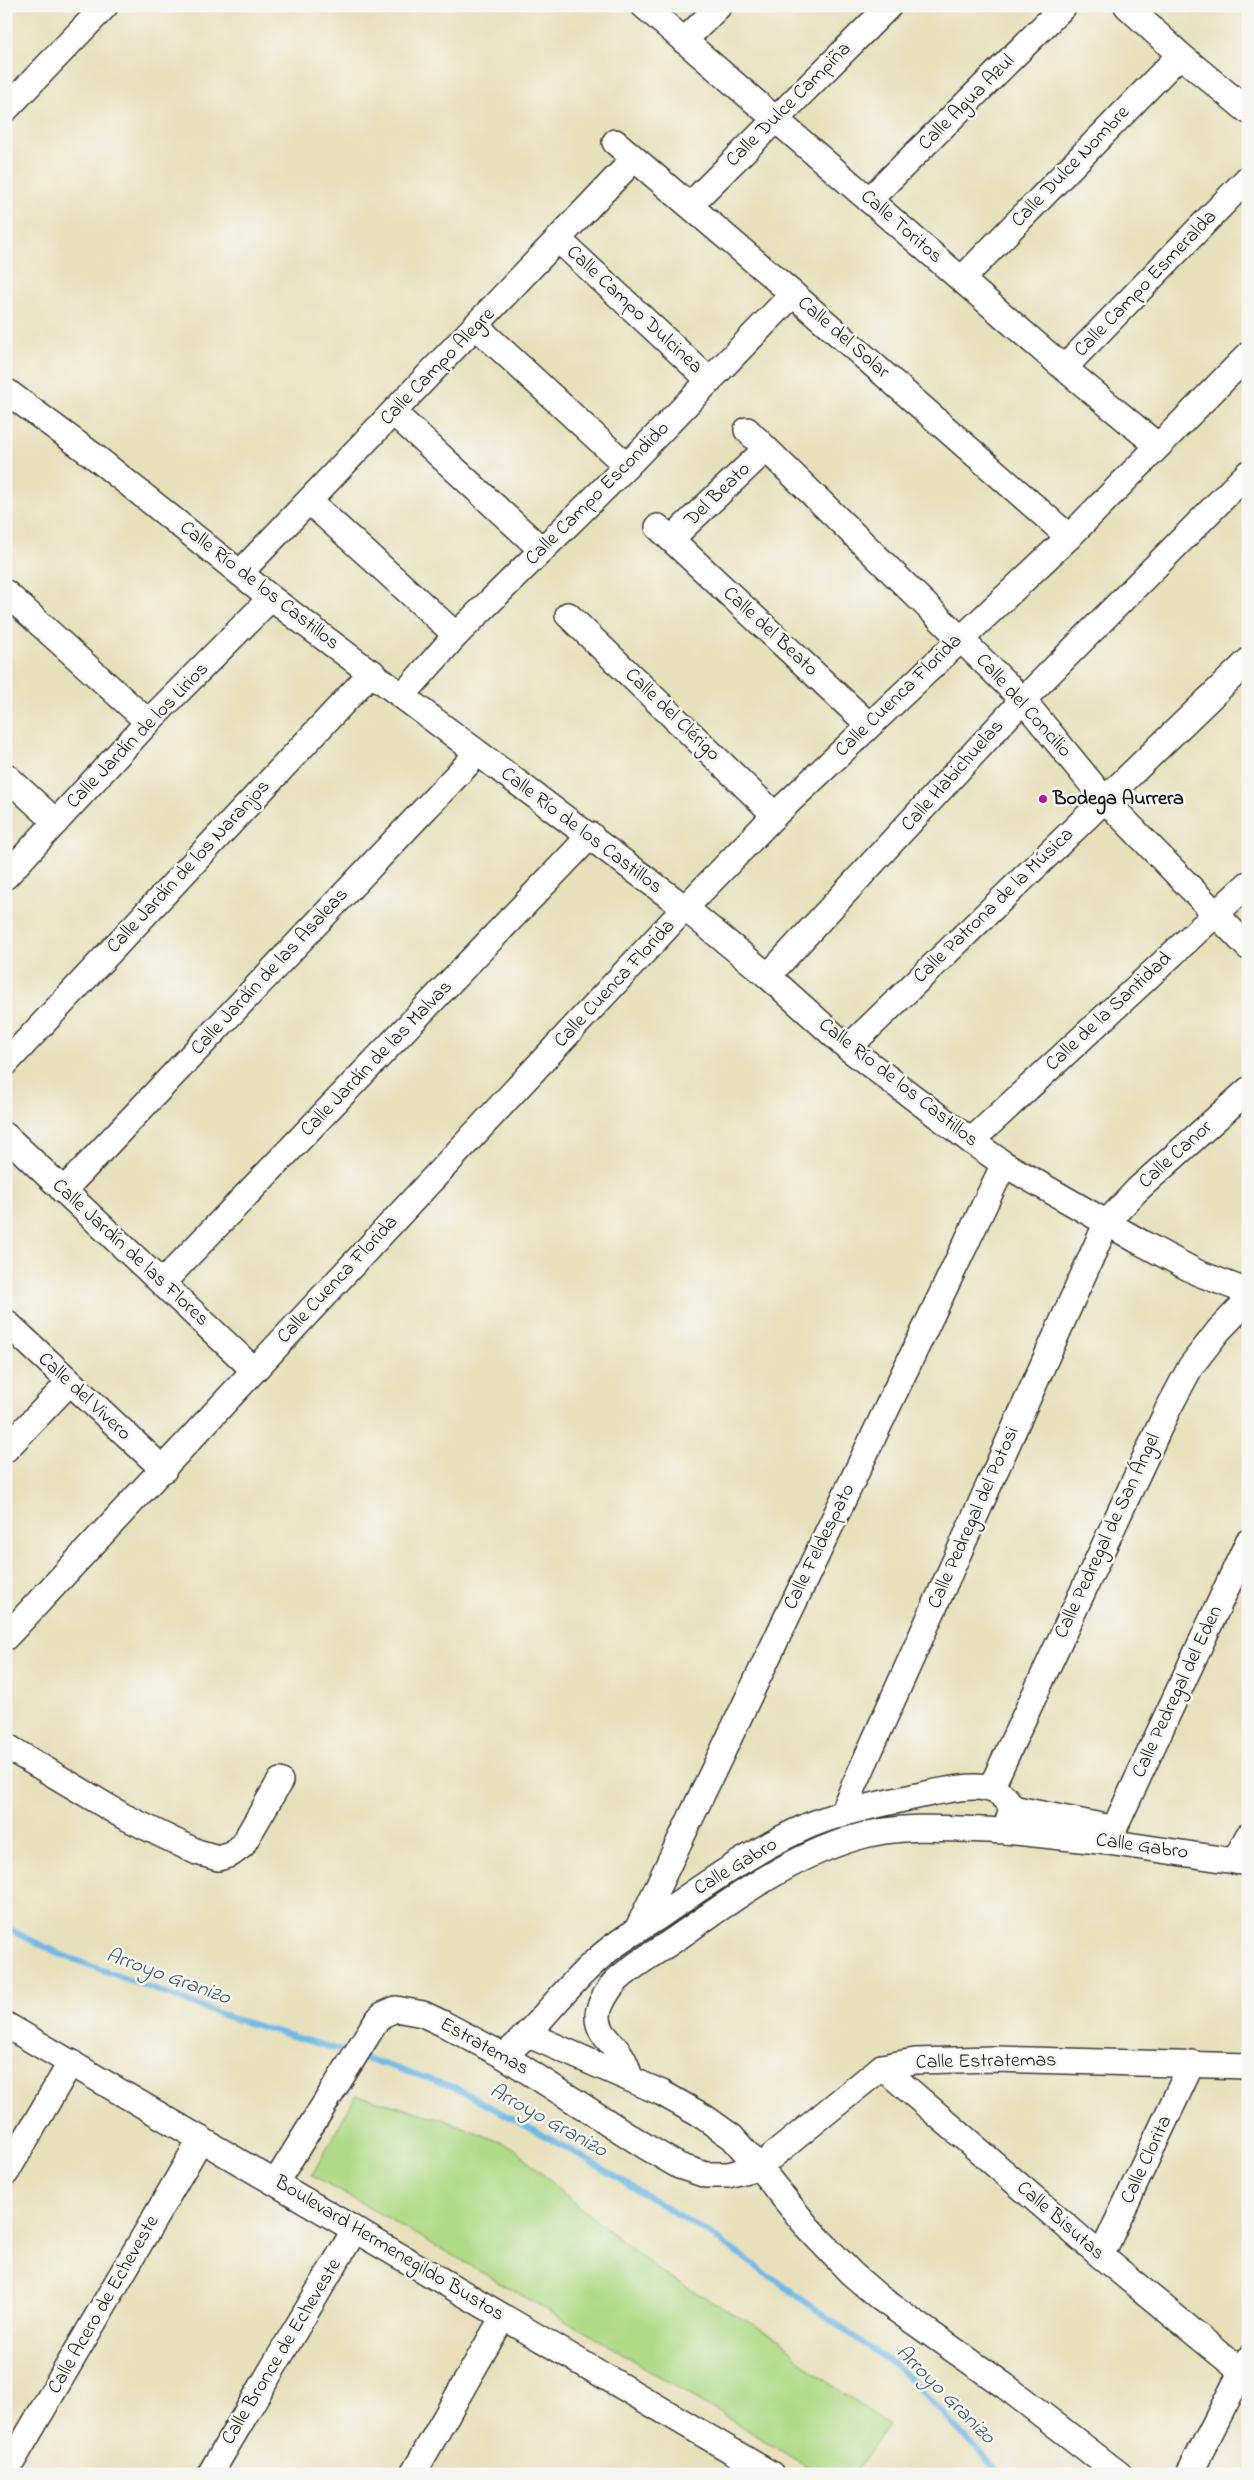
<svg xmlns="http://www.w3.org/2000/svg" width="1254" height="2480" font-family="'Indie Flower',sans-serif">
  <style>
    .green { fill: #afda86; stroke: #667b51 }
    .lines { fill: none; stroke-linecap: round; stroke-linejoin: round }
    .stream { stroke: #6fb9e7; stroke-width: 6 }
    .minor-casing { stroke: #3b3934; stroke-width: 28 }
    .minor { stroke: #fff; stroke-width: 25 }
    .poi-dot { fill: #b5179e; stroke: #f6f6f2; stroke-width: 2 }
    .labels { text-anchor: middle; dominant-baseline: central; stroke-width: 5; stroke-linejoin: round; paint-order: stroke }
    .street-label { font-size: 20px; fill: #1c1c1c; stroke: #f6f6f2 }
    .poi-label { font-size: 20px; font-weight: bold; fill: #1c1c1c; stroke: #f6f6f2; text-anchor: start }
    .water-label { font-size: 21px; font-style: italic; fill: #3d5b6d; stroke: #f6f6f2 }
  </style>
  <rect width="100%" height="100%" fill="#f6f6f2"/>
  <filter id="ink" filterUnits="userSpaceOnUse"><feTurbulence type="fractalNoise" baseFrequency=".02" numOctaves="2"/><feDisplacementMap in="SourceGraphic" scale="10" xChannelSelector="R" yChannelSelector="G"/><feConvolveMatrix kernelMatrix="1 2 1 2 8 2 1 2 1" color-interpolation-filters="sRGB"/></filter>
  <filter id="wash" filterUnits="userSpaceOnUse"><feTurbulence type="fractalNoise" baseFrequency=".0096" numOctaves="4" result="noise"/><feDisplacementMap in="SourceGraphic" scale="20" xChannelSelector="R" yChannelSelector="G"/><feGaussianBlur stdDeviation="1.12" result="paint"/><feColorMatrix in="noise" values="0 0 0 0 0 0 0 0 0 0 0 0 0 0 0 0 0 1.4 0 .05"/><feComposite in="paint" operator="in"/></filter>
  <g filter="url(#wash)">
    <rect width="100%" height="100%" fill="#e8e0bb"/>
    <polygon class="green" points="356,2095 442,2119 513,2147 579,2207 663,2274 781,2340 803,2364 889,2426 853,2474 819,2474 603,2342 312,2175"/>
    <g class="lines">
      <g class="stream">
        <polyline points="6,1928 62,1955 231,2018 350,2053"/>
        <polyline points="359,2056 454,2087 576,2153 716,2238 901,2370 1000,2474"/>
      </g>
    </g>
  </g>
  <g filter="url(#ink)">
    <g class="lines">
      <defs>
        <g id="minor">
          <polyline points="644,6 1064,368 1158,446"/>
          <polyline points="1127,6 1180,55 1248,111"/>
          <polyline points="684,41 719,6"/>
          <polyline points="6,109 105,6"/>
          <polyline points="615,142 793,294 1069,537"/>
          <polyline points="869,200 1064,6"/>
          <polyline points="690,205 889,6"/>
          <polyline points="558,239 710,381"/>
          <polyline points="962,279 1180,55"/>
          <polyline points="477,327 627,466"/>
          <polyline points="1064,368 1248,178"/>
          <polyline points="6,391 94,456 271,598 685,908 768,976 848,1048 971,1141 1004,1164 1142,1243 1198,1273 1248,1292"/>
          <polyline points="394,413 542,550"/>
          <polyline points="747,430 1023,700 1104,799 1248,947"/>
          <polyline points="310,502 456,635"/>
          <polyline points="658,527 869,725"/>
          <polyline points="671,539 765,450"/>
          <polyline points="240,573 634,159"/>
          <polyline points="6,593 148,722"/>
          <polyline points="568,615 775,815"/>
          <polyline points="403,695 456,635 627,466 793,294"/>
          <polyline points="6,776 56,822"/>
          <polyline points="6,876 148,722 271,598"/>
          <polyline points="768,976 1023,700 1248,473"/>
          <polyline points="848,1048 1248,661"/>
          <polyline points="6,1063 372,672"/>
          <polyline points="6,1136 254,1370"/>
          <polyline points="971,1141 1248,884"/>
          <polyline points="63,1191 477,754"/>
          <polyline points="163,1282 591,835"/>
          <polyline points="6,1322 164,1470"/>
          <polyline points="6,1449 69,1383"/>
          <polyline points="6,1637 685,908 775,815 1069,537 1248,355"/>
          <polyline points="6,1746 123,1816 197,1852 218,1858 231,1854 242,1846 280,1781"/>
          <polyline points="991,1788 1167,1411 1191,1366 1219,1330 1248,1300"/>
          <polyline points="1012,1808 1111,1828"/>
          <polyline points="841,1815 1107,1222 1137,1190 1248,1090"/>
          <polyline points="1005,1831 1108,1842 1248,1863"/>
          <polyline points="1108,1842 1248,1542"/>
          <polyline points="1235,1861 1248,1836"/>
          <polyline points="637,1930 1004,1164"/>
          <polyline points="6,2025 771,2474"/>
          <polyline points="529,2035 662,2093 704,2117 732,2137 759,2167 809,2229 851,2273 880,2298 1005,2386 1119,2474"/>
          <path d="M 504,2056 C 539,2026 564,1988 599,1958 C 616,1942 638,1930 658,1917 C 706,1884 756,1848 810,1825 C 848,1809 891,1802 931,1793 C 958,1788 998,1777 1012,1808 L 1005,1831 C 956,1829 902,1823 854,1838 C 788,1858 730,1901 674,1940 C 655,1953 632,1965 615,1982 C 608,1990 599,2004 598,2015 C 597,2034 614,2043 622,2057 C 626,2063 628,2071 630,2078"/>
          <polyline points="882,2067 1101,2256 1242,2372"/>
          <polyline points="6,2173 71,2062"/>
          <polyline points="276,2182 375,2023 382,2015 396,2009 423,2014 444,2024 504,2056 648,2148 679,2166 706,2175 728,2175 759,2167 882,2067 915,2061 993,2059 1248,2066"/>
          <polyline points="1101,2256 1192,2063"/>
          <polyline points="6,2472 201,2139"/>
          <polyline points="210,2474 354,2231"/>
          <polyline points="413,2474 503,2317"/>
          <polyline points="1189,2474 1248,2359"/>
        </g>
      </defs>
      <use href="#minor" class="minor-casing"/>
      <use href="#minor" class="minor"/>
    </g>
  </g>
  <circle class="poi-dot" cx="1043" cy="799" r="5"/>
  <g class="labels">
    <g class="street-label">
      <text transform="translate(967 103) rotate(-45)">Calle Agua Azul</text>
      <text transform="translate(789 105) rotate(-45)">Calle Dulce Campiña</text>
      <text transform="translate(1071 167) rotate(-46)">Calle Dulce Nombre</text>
      <text transform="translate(901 227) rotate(41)">Calle Toritos</text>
      <text transform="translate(1146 284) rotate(-46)">Calle Campo Esmeralda</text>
      <text transform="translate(634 310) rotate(43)">Calle Campo Dulcinea</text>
      <text transform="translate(843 338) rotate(41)">Calle del Solar</text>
      <text transform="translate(438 367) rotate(-46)">Calle Campo Alegre</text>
      <text transform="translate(598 494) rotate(-45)">Calle Campo Escondido</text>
      <text transform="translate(718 495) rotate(-44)">Del Beato</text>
      <text transform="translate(259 586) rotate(38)">Calle Río de los Castillos</text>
      <text transform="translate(770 632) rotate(43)">Calle del Beato</text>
      <text transform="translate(899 696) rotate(-44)">Calle Cuenca Florida</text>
      <text transform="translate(1023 706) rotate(48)">Calle del Concilio</text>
      <text transform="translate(672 715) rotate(44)">Calle del Clérigo</text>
      <text transform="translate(138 736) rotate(-46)">Calle Jardín de los Lirios</text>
      <text transform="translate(953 776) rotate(-48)">Calle Habichuelas</text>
      <text transform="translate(581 831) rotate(37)">Calle Río de los Castillos</text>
      <text transform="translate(189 867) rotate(-47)">Calle Jardín de los Naranjos</text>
      <text transform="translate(994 906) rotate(-44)">Calle Patrona de la Música</text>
      <text transform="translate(270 972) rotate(-47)">Calle Jardín de las Asaleas</text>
      <text transform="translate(615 984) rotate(-47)">Calle Cuenca Florida</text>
      <text transform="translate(1109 1012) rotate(-43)">Calle de la Santidad</text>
      <text transform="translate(377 1059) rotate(-46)">Calle Jardín de las Malvas</text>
      <text transform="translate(898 1083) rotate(38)">Calle Río de los Castillos</text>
      <text transform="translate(1176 1155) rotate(-42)">Calle Canor</text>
      <text transform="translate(130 1253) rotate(43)">Calle Jardín de las Flores</text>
      <text transform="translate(338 1280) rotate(-47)">Calle Cuenca Florida</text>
      <text transform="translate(84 1397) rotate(43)">Calle del Vivero</text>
      <text transform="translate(974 1518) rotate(-66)">Calle Pedregal del Potosi</text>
      <text transform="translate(1108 1536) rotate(-65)">Calle Pedregal de San Ángel</text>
      <text transform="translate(820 1547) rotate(-64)">Calle Feldespato</text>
      <text transform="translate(1178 1692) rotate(-65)">Calle Pedregal del Eden</text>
      <text transform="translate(1142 1847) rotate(8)">Calle Gabro</text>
      <text transform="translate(736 1867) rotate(-31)">Calle Gabro</text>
      <text transform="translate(484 2047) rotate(29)">Estratemas</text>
      <text transform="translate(986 2062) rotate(-1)">Calle Estratemas</text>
      <text transform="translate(1147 2160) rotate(-65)">Calle Clorita</text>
      <text transform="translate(1060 2221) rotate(41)">Calle Bisutas</text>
      <text transform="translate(389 2249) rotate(31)">Boulevard Hermenegildo Bustos</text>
      <text transform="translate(104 2305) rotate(-60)">Calle Acero de Echeveste</text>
      <text transform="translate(282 2352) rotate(-59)">Calle Bronce de Echeveste</text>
    </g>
    <g class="poi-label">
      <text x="1053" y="799">Bodega Aurrera</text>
    </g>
    <g class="water-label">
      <text transform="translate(168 1977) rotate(20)">Arroyo Granizo</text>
      <text transform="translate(548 2121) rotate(29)">Arroyo Granizo</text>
      <text transform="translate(945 2395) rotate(45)">Arroyo Granizo</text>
    </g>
  </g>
  <rect width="1254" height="2480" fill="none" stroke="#f6f6f2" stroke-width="25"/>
</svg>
